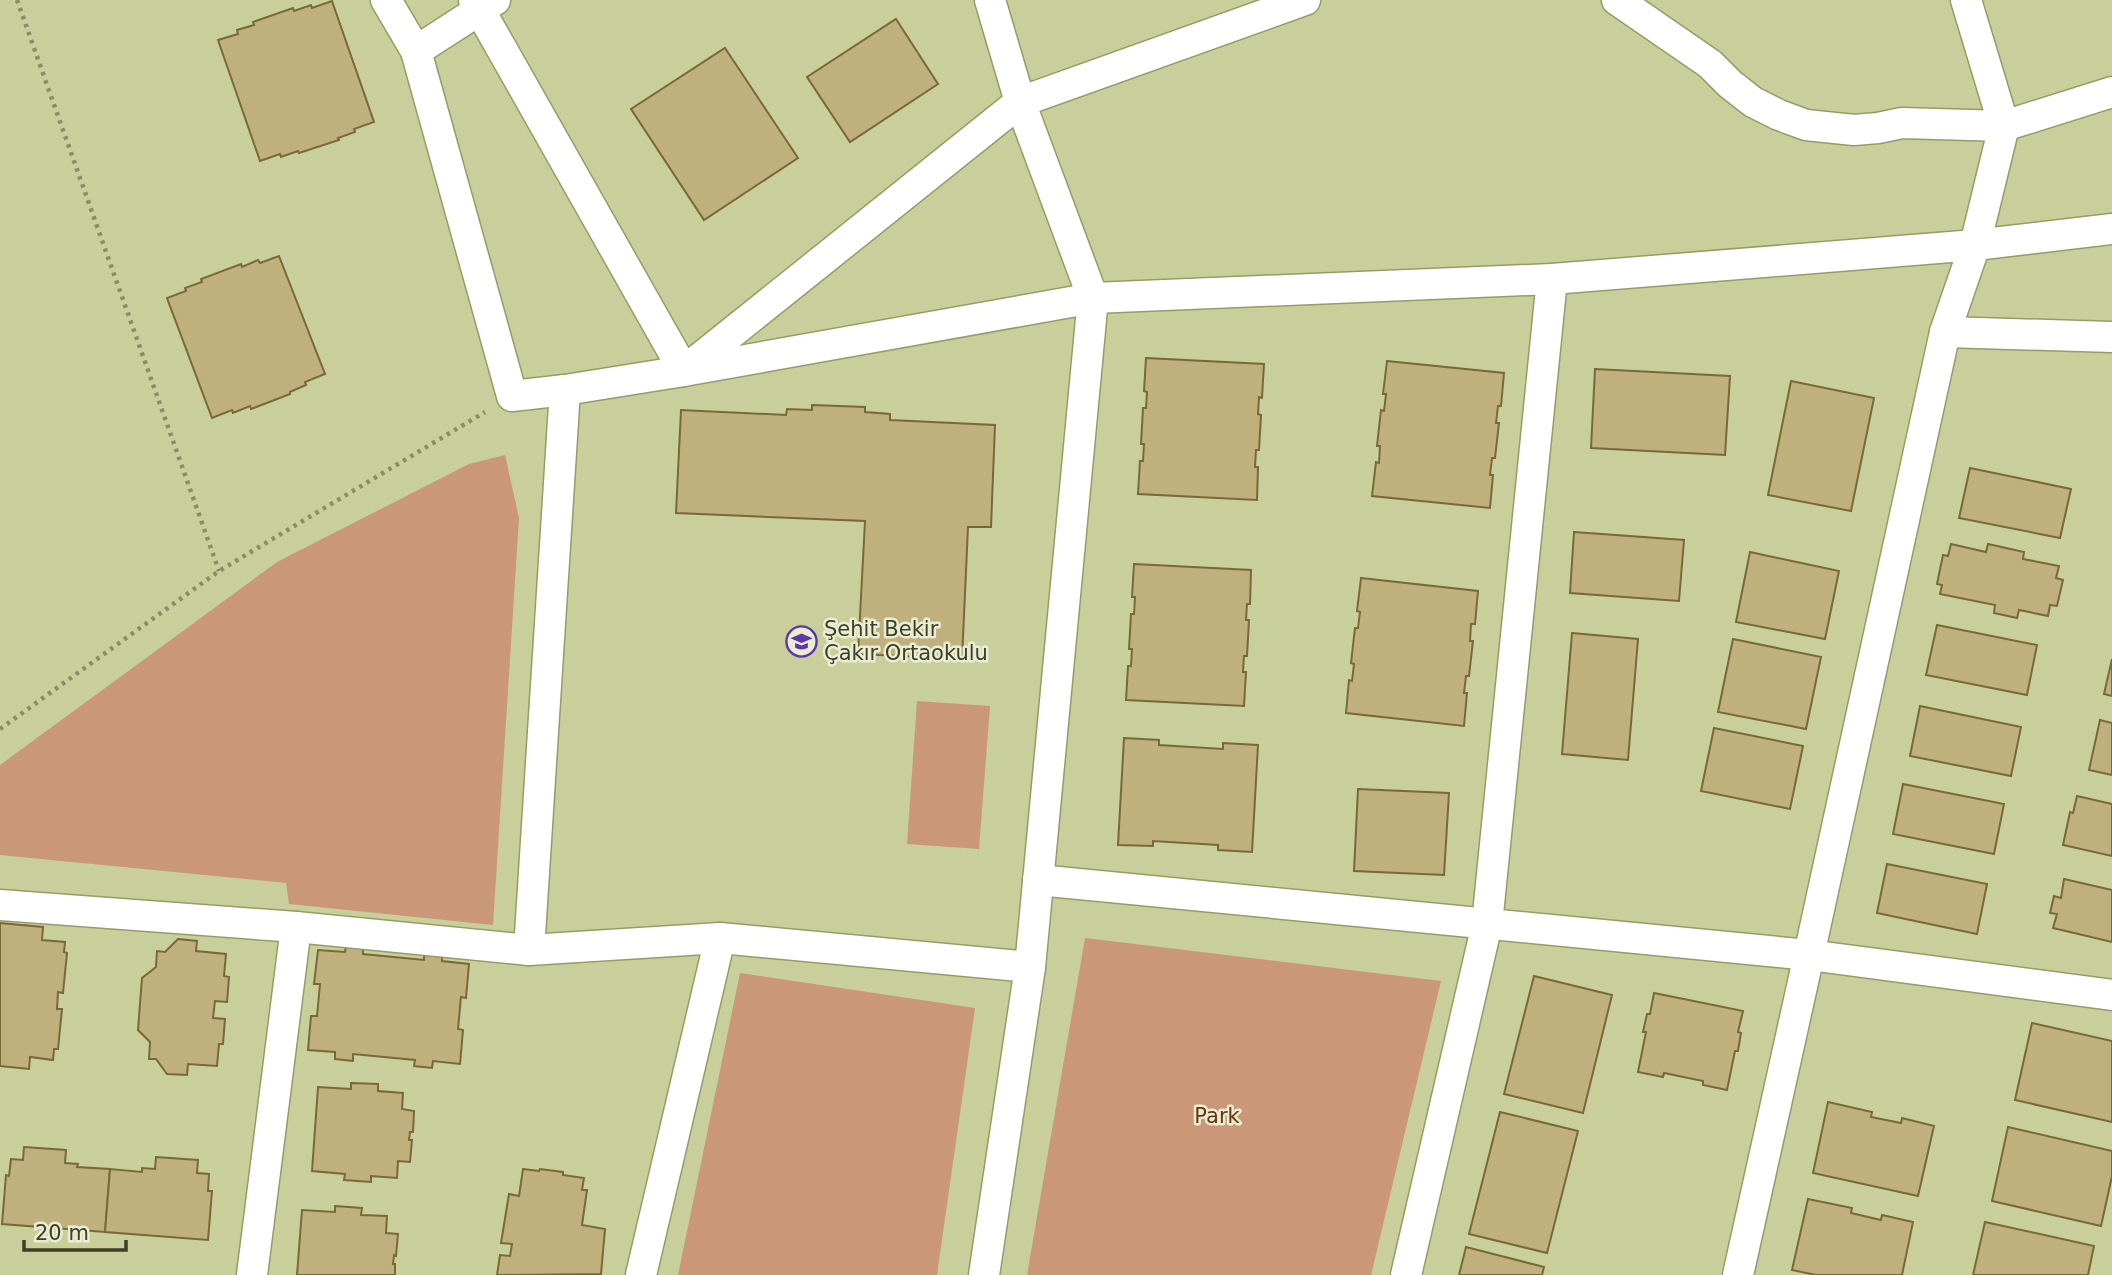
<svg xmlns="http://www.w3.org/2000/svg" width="2112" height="1275" font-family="'DejaVu Sans',sans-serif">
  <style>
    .green { fill: #ca9777 }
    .building { fill: #c0b07d; stroke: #786938; stroke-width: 2 }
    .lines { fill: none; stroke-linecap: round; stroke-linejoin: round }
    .minor-casing { stroke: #969c68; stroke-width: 33 }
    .path { stroke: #8a8e67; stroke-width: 4.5; stroke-dasharray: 3.5 5; stroke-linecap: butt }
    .minor { stroke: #fff; stroke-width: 30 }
    .labels { text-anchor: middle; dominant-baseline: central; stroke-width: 5; stroke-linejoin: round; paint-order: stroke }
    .poi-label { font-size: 21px; fill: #3d3f29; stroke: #e9edd2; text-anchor: start }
    .park-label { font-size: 21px; fill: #69350d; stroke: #e9edd2 }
  </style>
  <rect width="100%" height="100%" fill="#c9cf9a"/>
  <g class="green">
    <polygon points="505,455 519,518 493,925 289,904 286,883 0,855 0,765 277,562 469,464"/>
    <polygon points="917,701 990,706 979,849 907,844"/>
    <polygon points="1085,938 1441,981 1371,1275 1027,1275"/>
    <polygon points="740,973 975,1008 937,1275 678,1275"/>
  </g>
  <g class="building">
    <polygon points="332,1 374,122 354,129 355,132 338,138 339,140 299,153 298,151 281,157 280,154 260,161 218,40 238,34 237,30 254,25 253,22 293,8 294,11 311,5 312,8"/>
    <polygon points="896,19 938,84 850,142 807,77"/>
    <polygon points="725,48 798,158 704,220 631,109"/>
    <polygon points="279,256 325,374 305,382 306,385 290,392 290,394 251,409 250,406 233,413 232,410 212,418 167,298 186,291 185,288 202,282 201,279 241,264 242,267 258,260 260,263"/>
    <polygon points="1146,358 1264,364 1262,398 1259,397 1258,414 1261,415 1259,450 1256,450 1255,467 1258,467 1257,500 1138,494 1140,461 1143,461 1144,444 1141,444 1143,408 1146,408 1147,392 1144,391"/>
    <polygon points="1387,361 1504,373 1501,406 1498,406 1496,423 1499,423 1495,458 1492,458 1490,475 1493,475 1490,508 1372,496 1376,462 1379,463 1380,446 1377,446 1381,410 1384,411 1386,394 1383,394"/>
    <polygon points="1595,369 1730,376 1725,455 1591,448"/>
    <polygon points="1791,381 1874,398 1851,511 1768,495"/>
    <polygon points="812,405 865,407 865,412 890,414 890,420 995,425 991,527 968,527 962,659 858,654 865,521 676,513 681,410 786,415 787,409 812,410"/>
    <polygon points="1970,468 2071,489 2060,538 1959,518"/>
    <polygon points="1574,532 1684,540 1679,601 1570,593"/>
    <polygon points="1951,544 1986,552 1988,544 2024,552 2023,559 2059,566 2056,578 2063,580 2057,606 2050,605 2048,616 2019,610 2017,618 1994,613 1995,605 1940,594 1942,585 1937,584 1943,555 1948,556"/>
    <polygon points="1750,552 1839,571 1825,639 1736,622"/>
    <polygon points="1134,564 1251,570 1250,604 1247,604 1246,620 1249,620 1247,656 1244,656 1243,672 1246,672 1244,706 1126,700 1128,666 1131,666 1132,649 1129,649 1131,614 1134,614 1135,597 1132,597"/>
    <polygon points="1361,578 1478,591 1475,624 1471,624 1470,641 1473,641 1469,676 1466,676 1464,693 1467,693 1464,726 1346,713 1349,680 1352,681 1354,664 1351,663 1355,628 1358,628 1360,612 1357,611"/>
    <polygon points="1937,625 2037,645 2027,695 1926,675"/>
    <polygon points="1572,633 1638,639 1628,760 1562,754"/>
    <polygon points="1733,639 1821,657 1806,729 1718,712"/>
    <polygon points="2112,659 2112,696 2104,694"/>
    <polygon points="1920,706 2021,727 2011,776 1910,756"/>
    <polygon points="2100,720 2112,723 2112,775 2089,770"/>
    <polygon points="1714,728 1803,746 1790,809 1701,791"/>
    <polygon points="1124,738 1159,740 1159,745 1223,749 1223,743 1258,745 1252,852 1218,850 1218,845 1153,841 1153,846 1118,845"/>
    <polygon points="1903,784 2004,804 1994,854 1893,834"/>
    <polygon points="1358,789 1449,793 1444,875 1354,871"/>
    <polygon points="2077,796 2112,804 2112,856 2063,845 2070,812 2073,813"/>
    <polygon points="1887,864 1987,884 1977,934 1877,913"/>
    <polygon points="2064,879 2112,890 2112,942 2053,928 2057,914 2050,913 2054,896 2061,898"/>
    <polygon points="0,923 43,927 42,940 65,942 64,952 67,953 63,993 58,992 57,1009 62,1009 58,1049 54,1049 53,1060 30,1057 29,1069 0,1066"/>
    <polygon points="178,939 197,941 196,951 226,954 224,976 229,977 227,1002 215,1001 213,1018 225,1019 223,1044 219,1044 217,1066 188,1064 187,1075 167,1074 156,1059 149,1059 150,1042 138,1030 142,978 156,967 157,951 165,952"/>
    <polygon points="346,946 363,947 363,954 424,960 424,953 442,955 442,961 469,964 466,998 461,997 458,1029 463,1030 460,1064 433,1061 432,1068 414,1066 415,1060 353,1054 353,1061 335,1059 335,1052 308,1050 311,1016 317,1016 320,984 314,984 318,950 345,952"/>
    <polygon points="1534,976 1612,995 1583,1113 1504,1094"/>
    <polygon points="1654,993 1743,1011 1738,1032 1741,1033 1738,1051 1735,1051 1727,1090 1703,1085 1703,1081 1664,1073 1663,1077 1638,1072 1646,1032 1643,1032 1647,1014 1650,1014"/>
    <polygon points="2032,1023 2112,1041 2112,1122 2015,1100"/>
    <polygon points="351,1083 378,1084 378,1091 403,1093 402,1109 414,1111 413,1132 410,1132 409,1140 412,1140 410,1162 398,1161 397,1178 371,1176 371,1182 344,1180 345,1174 312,1171 318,1087 351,1089"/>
    <polygon points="1828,1102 1872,1112 1871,1117 1901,1123 1902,1118 1934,1126 1918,1196 1813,1173"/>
    <polygon points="1500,1112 1578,1131 1547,1253 1469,1234"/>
    <polygon points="2008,1127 2112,1151 2112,1176 2101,1226 1992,1201"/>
    <polygon points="24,1147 66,1150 65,1163 78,1164 77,1167 110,1169 105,1232 2,1224 6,1175 9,1176 11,1159 23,1160"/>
    <polygon points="156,1157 198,1160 197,1173 209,1174 208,1191 212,1191 208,1240 105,1232 110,1169 142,1172 142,1168 155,1169"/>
    <polygon points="523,1169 539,1171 540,1169 563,1172 563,1175 584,1178 582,1190 587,1190 582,1225 605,1229 601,1274 497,1275 500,1255 510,1256 512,1244 501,1243 509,1194 519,1196"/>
    <polygon points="1808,1199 1852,1208 1851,1213 1881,1220 1882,1215 1913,1222 1902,1275 1816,1275 1792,1270"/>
    <polygon points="335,1206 362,1208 361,1215 387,1216 386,1233 398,1234 396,1256 394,1255 393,1264 395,1264 395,1275 297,1275 302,1210 335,1212"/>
    <polygon points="1985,1222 2094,1246 2088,1275 1973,1275"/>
    <polygon points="1466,1247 1544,1267 1542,1275 1459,1275"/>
  </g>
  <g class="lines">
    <defs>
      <g id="minor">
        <polyline points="386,0 416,51 512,396 565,390 684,371 1093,298 1552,279 1975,245 2112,229"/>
        <polyline points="474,0 684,371 1020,102 1305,0"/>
        <polyline points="1617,0 1710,64 1730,84 1753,102 1779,115 1806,125 1854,130 1878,128 1902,123 2004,126 2112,92"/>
        <polyline points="416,51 495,0"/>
        <polyline points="1945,332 2112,337"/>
        <polyline points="1038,880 1809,955 2112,995"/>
        <polyline points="0,905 296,927 529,950 720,938 1030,967"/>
        <polyline points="529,950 565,390"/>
        <polyline points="252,1275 296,927"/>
        <polyline points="641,1275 720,938"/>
        <polyline points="984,1275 1030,967 1093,298 1020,102 990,0"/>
        <polyline points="1406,1275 1487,924 1552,279"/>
        <polyline points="1738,1275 1809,955 1945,332 1975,245 2004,126 1966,0"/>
      </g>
    </defs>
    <use href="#minor" class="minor-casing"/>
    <g class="path">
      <polyline points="17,0 219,571"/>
      <polyline points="0,729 219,571 485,412"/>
    </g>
    <use href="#minor" class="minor"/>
  </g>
  <defs>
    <symbol id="school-ring" viewBox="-11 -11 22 22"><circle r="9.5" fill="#e9edd2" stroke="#5d35ad" stroke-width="1.5"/><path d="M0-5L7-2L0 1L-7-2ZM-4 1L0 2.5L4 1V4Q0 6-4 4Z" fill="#5d35ad"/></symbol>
  </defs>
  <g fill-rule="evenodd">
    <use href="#school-ring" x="784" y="624" width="35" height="35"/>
  </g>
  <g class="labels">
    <g class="poi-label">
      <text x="824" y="629">Şehit Bekir<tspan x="824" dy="24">Çakır Ortaokulu</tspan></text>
    </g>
    <g class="park-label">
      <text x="1217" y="1116">Park</text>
    </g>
  </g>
  <path d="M24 1240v10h102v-10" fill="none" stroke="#3d3f29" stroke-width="3.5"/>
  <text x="35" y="1240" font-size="21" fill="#3d3f29" stroke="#e9edd2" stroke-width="5" paint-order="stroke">20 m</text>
</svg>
